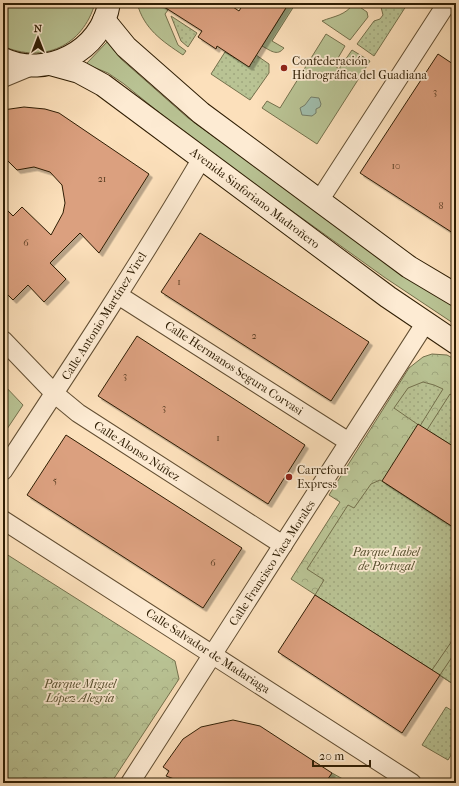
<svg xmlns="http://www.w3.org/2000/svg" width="459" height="786" font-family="'IM FELL French Canon',serif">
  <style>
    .grass { fill: #b9c394; stroke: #74704c }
    .park { fill: url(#park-crowns); stroke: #74704c }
    .garden { fill: url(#garden-dots); stroke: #74704c }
    .water { fill: #a0bdac; stroke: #737d69 }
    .building { fill: #dba07f; stroke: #2f1e04; filter: url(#shadow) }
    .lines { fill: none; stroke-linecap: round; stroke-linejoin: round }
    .street-casing { stroke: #624e32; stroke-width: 20 }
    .secondary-casing { stroke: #2f1e04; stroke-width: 24 }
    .street { stroke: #fdebd3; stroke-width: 18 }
    .secondary { stroke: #fdebd3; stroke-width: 22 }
    .poi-dot { fill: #8f2418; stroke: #fdebd3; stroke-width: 1.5 }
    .labels { text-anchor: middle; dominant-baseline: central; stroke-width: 3.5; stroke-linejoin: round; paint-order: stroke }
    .number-label { font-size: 10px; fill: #5a3e23 }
    .poi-label { font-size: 12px; fill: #2f1e04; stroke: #fdebd3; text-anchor: start }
    .street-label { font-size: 12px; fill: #2f1e04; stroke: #fdebd3 }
    .park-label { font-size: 12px; font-style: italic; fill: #58502f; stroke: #fdebd3 }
  </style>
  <defs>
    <pattern id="park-crowns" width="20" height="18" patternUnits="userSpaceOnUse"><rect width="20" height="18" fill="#b9c394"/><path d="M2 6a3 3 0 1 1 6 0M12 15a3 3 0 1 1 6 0" fill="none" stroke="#9fa77e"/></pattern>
    <pattern id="garden-dots" width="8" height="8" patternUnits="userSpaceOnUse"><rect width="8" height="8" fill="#b9c394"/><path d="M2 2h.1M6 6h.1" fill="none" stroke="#9fa77e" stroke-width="1.8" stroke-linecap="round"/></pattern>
    <filter id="shadow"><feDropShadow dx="3.5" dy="3.5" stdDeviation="0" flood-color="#0004"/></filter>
  </defs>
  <rect width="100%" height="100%" fill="#fce0bb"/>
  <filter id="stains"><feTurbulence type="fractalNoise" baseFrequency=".005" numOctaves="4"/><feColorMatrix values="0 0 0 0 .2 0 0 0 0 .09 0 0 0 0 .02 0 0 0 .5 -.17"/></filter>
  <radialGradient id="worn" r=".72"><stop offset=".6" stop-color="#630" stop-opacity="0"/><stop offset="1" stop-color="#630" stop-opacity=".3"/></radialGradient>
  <g class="grass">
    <path d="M 3,3 L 95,3 C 83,46 43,64 3,46 Z"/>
    <path d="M 137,3 L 159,3 L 168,10 L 165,14 L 178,45 L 186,51 L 183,55 C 162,41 144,29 137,3 Z"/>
    <path d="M 289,3 L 296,3 L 272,41 L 284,48 C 277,57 270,50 262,46 Z"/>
    <path d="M 354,3 L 367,12 L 368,17 L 350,40 L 322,21 C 334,16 345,16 354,3 Z"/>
    <polygon points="326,34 345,46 334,65 339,69 352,50 370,61 317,144 262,108 267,101 280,108"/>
    <polygon points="107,42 121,59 188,118 392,265 456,305 456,325 384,277 192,139 124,84 108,73 86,64"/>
    <polygon points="3,384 23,405 3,435"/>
  </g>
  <g class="park">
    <polygon points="432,354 447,355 456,360 456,686 291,579 340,502 329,495 409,368 423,357"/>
    <polygon points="3,552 175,661 179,679 111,783 3,783"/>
    <polygon points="332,773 350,783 325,783"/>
  </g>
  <g class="garden">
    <polygon points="368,3 408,3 374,56 357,44 374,21 380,19 383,15 381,7"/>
    <polygon points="171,16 197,33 188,47 181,41"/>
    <polygon points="225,52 249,66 256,55 269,64 269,73 250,100 211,74"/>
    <polygon points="423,382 434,385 443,389 420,426 394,408 408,388"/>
    <polygon points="450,394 456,398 456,448 427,430"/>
    <polygon points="380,480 456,529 456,635 432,670 315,595 324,580 307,569 348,505 354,508 371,484"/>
    <polygon points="456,651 456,686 440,675"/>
    <polygon points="446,707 456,713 456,747 448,760 422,745"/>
  </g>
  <polygon class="water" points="311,97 319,98 321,104 320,107 316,109 316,113 312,116 302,115 300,108 305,105"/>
  <g class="building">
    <polygon points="158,3 227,3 239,11 244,3 289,3 249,67 217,46 216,49 198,37 202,31"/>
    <polygon points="438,54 456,66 456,235 360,173"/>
    <polygon points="24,107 45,109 59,113 149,174 99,253 80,233 50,263 66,279 44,302 28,285 13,300 3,290 3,206 13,216 22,207 51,235 63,213 65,203 62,185 50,172 34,167 17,170 3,156 3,110"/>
    <polygon points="200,233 369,342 331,401 161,292"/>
    <polygon points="137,336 305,445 268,504 98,396"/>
    <polygon points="418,424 456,448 456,529 382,481"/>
    <polygon points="66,435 242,548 203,608 27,495"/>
    <polygon points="315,595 440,675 402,733 278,652"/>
    <polygon points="233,720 260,726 332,773 325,783 185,783 166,776 169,771 163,767 183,739 201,727"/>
  </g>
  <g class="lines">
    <defs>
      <g id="street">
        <polyline points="3,78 32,66"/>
        <polyline points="319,201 447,3"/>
        <polyline points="118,295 349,442"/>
        <polyline points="3,340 55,394 78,413 283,545"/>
        <path d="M 3,471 C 71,368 139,265 202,158"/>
        <polyline points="3,520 412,783"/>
        <polyline points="130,783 426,322"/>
      </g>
      <g id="secondary">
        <polyline points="104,20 126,47 201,113 409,267 456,295"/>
        <path d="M 3,59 C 46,79 102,51 109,3"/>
        <polyline points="50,64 79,72 103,85 388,297 456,343"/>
      </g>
    </defs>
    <use href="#street" class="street-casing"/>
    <use href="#secondary" class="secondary-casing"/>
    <use href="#street" class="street"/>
    <use href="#secondary" class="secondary"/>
  </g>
  <g class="poi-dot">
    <circle cx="284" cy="68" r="4"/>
    <circle cx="289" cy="477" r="4"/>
  </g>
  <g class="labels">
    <g class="number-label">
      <text x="435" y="92">3</text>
      <text x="396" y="166">10</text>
      <text x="102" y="179">21</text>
      <text x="441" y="206">8</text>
      <text x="26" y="243">6</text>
      <text x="179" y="282">1</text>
      <text x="254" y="336">2</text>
      <text x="125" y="376">3</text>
      <text x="164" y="408">3</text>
      <text x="218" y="438">1</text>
      <text x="55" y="481">5</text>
      <text x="213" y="563">6</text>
    </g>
    <g class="poi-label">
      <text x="292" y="61">Confederación<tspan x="292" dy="14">Hidrográfica del Guadiana</tspan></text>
      <text x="297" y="470">Carrefour<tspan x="297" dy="14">Express</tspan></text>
    </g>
    <g class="street-label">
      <text transform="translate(255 198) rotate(37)">Avenida Sinforiano Madroñero</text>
      <text transform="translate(104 316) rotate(-58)">Calle Antonio Martínez Virel</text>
      <text transform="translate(234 368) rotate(33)">Calle Hermanos Segura Corvasi</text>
      <text transform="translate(137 451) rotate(33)">Calle Alonso Núñez</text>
      <text transform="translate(272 563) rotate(-57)">Calle Francisco Vaca Morales</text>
      <text transform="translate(208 651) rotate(33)">Calle Salvador de Madariaga</text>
    </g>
    <g class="park-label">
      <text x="386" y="552">Parque Isabel<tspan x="386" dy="14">de Portugal</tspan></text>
      <text x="80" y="684">Parque Miguel<tspan x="80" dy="14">López Alegría</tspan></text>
    </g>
  </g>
  <rect width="459" height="786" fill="none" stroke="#fce0bb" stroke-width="16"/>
  <rect x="4" y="4" width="451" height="778" fill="none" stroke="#2f1e04" stroke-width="2"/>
  <rect x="8" y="8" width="443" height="770" fill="none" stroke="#2f1e04"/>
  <g transform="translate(38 38)" stroke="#fdebd3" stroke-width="3" paint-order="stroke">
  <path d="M0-3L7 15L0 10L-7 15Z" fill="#2f1e04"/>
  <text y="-6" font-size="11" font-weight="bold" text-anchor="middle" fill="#2f1e04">N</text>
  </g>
  <path d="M313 760v6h57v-6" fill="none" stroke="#2f1e04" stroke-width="2"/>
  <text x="319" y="760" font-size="12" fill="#2f1e04" stroke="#fdebd3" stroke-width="3" paint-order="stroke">20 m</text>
  <rect width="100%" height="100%" filter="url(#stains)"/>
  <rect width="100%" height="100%" fill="url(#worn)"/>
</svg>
